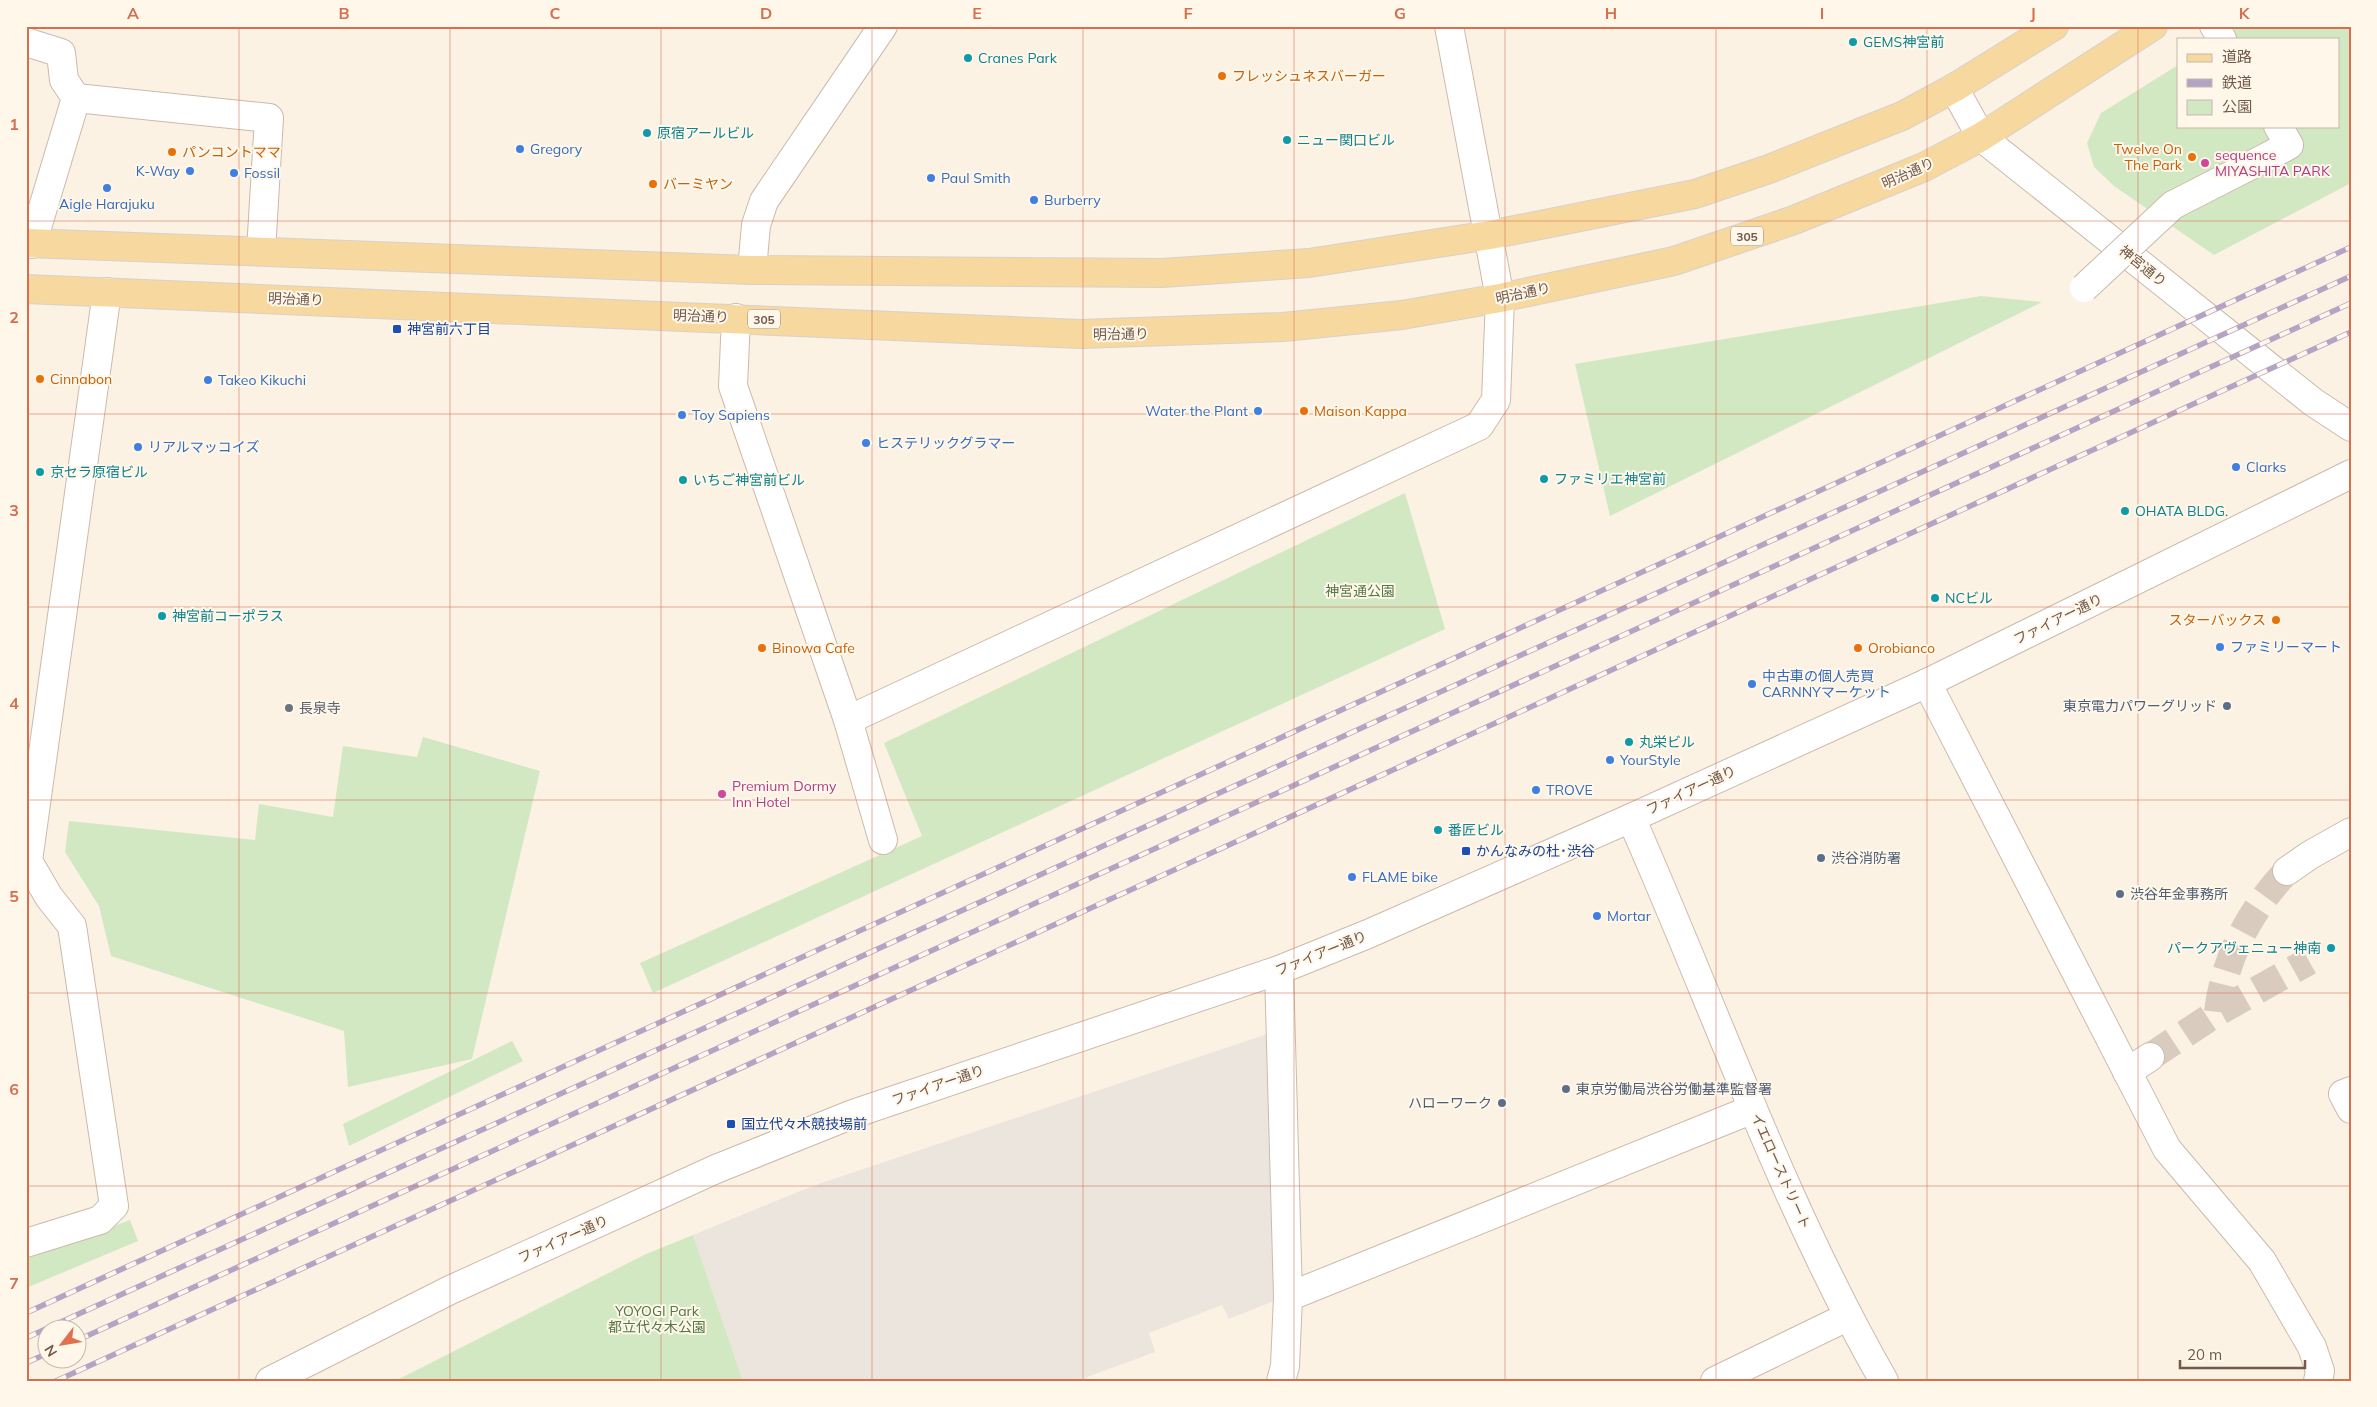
<svg xmlns="http://www.w3.org/2000/svg" width="2377" height="1407" font-family="Mulish,'Noto Sans JP',sans-serif">
  <style>
    .industrial { fill: #ebe5de }
    .green { fill: #d2e8c3 }
    .lines { fill: none; stroke-linecap: round; stroke-linejoin: round }
    .minor-tunnel { stroke: #d9ccbe; stroke-width: 28; stroke-dasharray: 28 14; stroke-linecap: butt }
    .minor-casing { stroke: #ccbaab; stroke-width: 30 }
    .major-casing { stroke: #d8d1cd; stroke-width: 30 }
    .minor { stroke: #fff; stroke-width: 28 }
    .major { stroke: #f7d89f; stroke-width: 28 }
    .rail-casing { stroke: #b5a3c4; stroke-width: 5.5 }
    .rail { stroke: #fef7ea; stroke-width: 4; stroke-dasharray: 11; stroke-linecap: butt }
    .minor-bridge-casing { stroke: #ccbaab; stroke-width: 30; stroke-linecap: butt }
    .minor-bridge { stroke: #fff; stroke-width: 28 }
    .grid { fill: none; stroke: #d56f4e; stroke-width: 1; stroke-opacity: 0.55 }
    .culture-dot { fill: #0f9aa8; stroke: #fef7ea; stroke-width: 2 }
    .food-dot { fill: #e8710a; stroke: #fef7ea; stroke-width: 2 }
    .shop-dot { fill: #3f7fe0; stroke: #fef7ea; stroke-width: 2 }
    .hotel-dot { fill: #d1479c; stroke: #fef7ea; stroke-width: 2 }
    .transit-dot { fill: #1a4fb4; stroke: #fef7ea; stroke-width: 2 }
    .service-dot { fill: #5c6f8a; stroke: #fef7ea; stroke-width: 2 }
    .worship-dot { fill: #6b7280; stroke: #fef7ea; stroke-width: 2 }
    .labels { text-anchor: middle; dominant-baseline: central; stroke-width: 4; stroke-linejoin: round; paint-order: stroke }
    .shield { fill: #fef7ea; stroke: #9c887b; stroke-width: 1 }
    .shield-label { font-size: 12px; font-weight: bold; fill: #72594b }
    .culture-label { font-size: 14px; fill: #0d838f; stroke: #fef7ea; text-anchor: start }
    .food-label { font-size: 14px; fill: #c56008; stroke: #fef7ea; text-anchor: start }
    .shop-label { font-size: 14px; fill: #366cbe; stroke: #fef7ea; text-anchor: start }
    .hotel-label { font-size: 14px; fill: #b23c85; stroke: #fef7ea; text-anchor: start }
    .street-label { font-size: 14px; fill: #72594b; stroke: #fef7ea }
    .transit-label { font-size: 14px; fill: #164399; stroke: #fef7ea; text-anchor: start }
    .park-label { font-size: 14px; fill: #527843; stroke: #fef7ea }
    .service-label { font-size: 14px; fill: #4e5e75; stroke: #fef7ea; text-anchor: start }
    .worship-label { font-size: 14px; fill: #5b616d; stroke: #fef7ea; text-anchor: start }
    .neatline { fill: none; stroke: #d56f4e; stroke-width: 2 }
    .grid-label { font-size: 16px; text-anchor: middle; font-weight: bold; fill: #d56f4e }
  </style>
  <rect width="100%" height="100%" fill="#fbf2e4"/>
  <polygon class="industrial" points="1267,1034 1274,1301 1229,1319 1222,1305 1149,1333 1155,1352 1087,1377 1088,1381 743,1381 693,1235 810,1187"/>
  <g class="green">
    <polygon points="2240,26 2351,26 2351,183 2214,255 2114,186 2094,167 2087,143 2101,113 2178,65 2178,126 2338,126 2338,39 2220,39"/>
    <polygon points="1981,296 2042,302 1610,516 1575,364"/>
    <polygon points="1405,493 1445,629 653,993 640,963 922,836 884,743"/>
    <polygon points="423,737 540,771 472,1059 348,1087 344,1031 111,956 99,906 65,852 69,821 255,840 259,804 333,817 343,746 417,757"/>
    <polygon points="512,1041 523,1061 349,1146 343,1124"/>
    <polygon points="130,1220 138,1241 26,1288 26,1259"/>
    <polygon points="693,1235 743,1381 395,1381 646,1254"/>
  </g>
  <g class="lines">
    <g class="minor-tunnel">
      <path d="M 2218,1012 C 2224,959 2250,910 2287,871"/>
      <polyline points="2150,1057 2218,1012 2309,961"/>
    </g>
    <defs>
      <g id="minor">
        <polyline points="2214,26 2222,39"/>
        <polyline points="26,42 61,53 64,80 76,98 32,244"/>
        <polyline points="1954,88 1981,137 2313,402 2351,427"/>
        <polyline points="76,98 269,118 261,251"/>
        <polyline points="2269,156 2289,145 2278,126"/>
        <polyline points="752,270 756,225 764,201 883,26"/>
        <polyline points="736,318 733,386 848,720 883,840"/>
        <polyline points="1927,683 2167,1149 2262,1261 2312,1347 2320,1371 2318,1381"/>
        <polyline points="848,720 1479,426 1496,400 1500,298 1449,26"/>
        <path d="M 1631,818 C 1714,1005 1782,1203 1884,1381"/>
        <polyline points="2287,871 2310,855 2351,832"/>
        <polyline points="1279,970 1288,1297 1285,1366 1281,1381"/>
        <polyline points="2127,1072 2150,1057"/>
        <polyline points="2351,1091 2343,1094 2351,1109"/>
        <polyline points="26,1243 100,1220 114,1206 72,926 49,897 28,861 107,292"/>
        <polyline points="1288,1297 1753,1109"/>
        <polyline points="270,1381 450,1290 716,1169 853,1114 1279,970 1368,934 1631,818 1927,683 2351,474"/>
        <polyline points="1715,1381 1847,1317"/>
      </g>
      <g id="major">
        <polyline points="26,243 752,270 1162,273 1309,263 1490,235 1695,194 1769,169 1902,116 1954,88 2054,26"/>
        <polyline points="26,289 1081,334 1283,327 1402,315 1500,298 1674,261 1794,220 1924,167 1981,137 2153,26"/>
      </g>
    </defs>
    <use href="#minor" class="minor-casing"/>
    <use href="#major" class="major-casing"/>
    <use href="#minor" class="minor"/>
    <use href="#major" class="major"/>
    <defs>
      <g id="rail">
        <polyline points="26,1313 2351,247"/>
        <polyline points="26,1338 2351,276"/>
        <polyline points="78,1340 2351,303"/>
        <polyline points="26,1363 48,1353"/>
        <polyline points="56,1381 2351,332"/>
      </g>
    </defs>
    <use href="#rail" class="rail-casing"/>
    <use href="#rail" class="rail"/>
    <defs>
      <polyline id="minor-bridge" points="2084,288 2173,205 2269,156"/>
    </defs>
    <use href="#minor-bridge" class="minor-bridge-casing"/>
    <use href="#minor-bridge" class="minor-bridge"/>
  </g>
  <path class="grid" d="M 239,26 L 239,1381M 450,26 L 450,1381M 661,26 L 661,1381M 872,26 L 872,1381M 1083,26 L 1083,1381M 1294,26 L 1294,1381M 1505,26 L 1505,1381M 1716,26 L 1716,1381M 1927,26 L 1927,1381M 2138,26 L 2138,1381M 26,221 L 2351,221M 26,414 L 2351,414M 26,607 L 2351,607M 26,800 L 2351,800M 26,993 L 2351,993M 26,1186 L 2351,1186"/>
  <g class="culture-dot">
    <circle cx="1853" cy="42" r="5"/>
    <circle cx="968" cy="58" r="5"/>
    <circle cx="647" cy="133" r="5"/>
    <circle cx="1287" cy="140" r="5"/>
    <circle cx="40" cy="472" r="5"/>
    <circle cx="1544" cy="479" r="5"/>
    <circle cx="683" cy="480" r="5"/>
    <circle cx="2125" cy="511" r="5"/>
    <circle cx="1935" cy="598" r="5"/>
    <circle cx="162" cy="616" r="5"/>
    <circle cx="1629" cy="742" r="5"/>
    <circle cx="1438" cy="830" r="5"/>
    <circle cx="2331" cy="948" r="5"/>
  </g>
  <g class="food-dot">
    <circle cx="1222" cy="76" r="5"/>
    <circle cx="172" cy="152" r="5"/>
    <circle cx="2192" cy="157" r="5"/>
    <circle cx="653" cy="184" r="5"/>
    <circle cx="40" cy="379" r="5"/>
    <circle cx="1304" cy="411" r="5"/>
    <circle cx="2276" cy="620" r="5"/>
    <circle cx="762" cy="648" r="5"/>
    <circle cx="1858" cy="648" r="5"/>
  </g>
  <g class="shop-dot">
    <circle cx="520" cy="149" r="5"/>
    <circle cx="190" cy="171" r="5"/>
    <circle cx="234" cy="173" r="5"/>
    <circle cx="931" cy="178" r="5"/>
    <circle cx="107" cy="188" r="5"/>
    <circle cx="1034" cy="200" r="5"/>
    <circle cx="208" cy="380" r="5"/>
    <circle cx="1258" cy="411" r="5"/>
    <circle cx="682" cy="415" r="5"/>
    <circle cx="866" cy="443" r="5"/>
    <circle cx="138" cy="447" r="5"/>
    <circle cx="2236" cy="467" r="5"/>
    <circle cx="2220" cy="647" r="5"/>
    <circle cx="1752" cy="684" r="5"/>
    <circle cx="1610" cy="760" r="5"/>
    <circle cx="1536" cy="790" r="5"/>
    <circle cx="1352" cy="877" r="5"/>
    <circle cx="1597" cy="916" r="5"/>
  </g>
  <g class="hotel-dot">
    <circle cx="2205" cy="163" r="5"/>
    <circle cx="722" cy="794" r="5"/>
  </g>
  <g class="transit-dot">
    <rect x="392" y="324" width="10" height="10" rx="2.5"/>
    <rect x="1461" y="846" width="10" height="10" rx="2.5"/>
    <rect x="726" y="1119" width="10" height="10" rx="2.5"/>
  </g>
  <g class="service-dot">
    <circle cx="2227" cy="706" r="5"/>
    <circle cx="1821" cy="858" r="5"/>
    <circle cx="2120" cy="894" r="5"/>
    <circle cx="1566" cy="1089" r="5"/>
    <circle cx="1502" cy="1103" r="5"/>
  </g>
  <circle class="worship-dot" cx="289" cy="708" r="5"/>
  <g class="labels">
    <g class="shield">
      <rect x="1731" y="226.5" width="32" height="19" rx="4"/>
      <rect x="748" y="309.5" width="32" height="19" rx="4"/>
    </g>
    <g class="shield-label">
      <text x="1747" y="236">305</text>
      <text x="764" y="319">305</text>
    </g>
    <g class="culture-label">
      <text x="1863" y="42">GEMS神宮前</text>
      <text x="978" y="58">Cranes Park</text>
      <text x="657" y="133">原宿アールビル</text>
      <text x="1297" y="140">ニュー関口ビル</text>
      <text x="50" y="472">京セラ原宿ビル</text>
      <text x="1554" y="479">ファミリエ神宮前</text>
      <text x="693" y="480">いちご神宮前ビル</text>
      <text x="2135" y="511">OHATA BLDG.</text>
      <text x="1945" y="598">NCビル</text>
      <text x="172" y="616">神宮前コーポラス</text>
      <text x="1639" y="742">丸栄ビル</text>
      <text x="1448" y="830">番匠ビル</text>
      <text x="2321" y="948" text-anchor="end">パークアヴェニュー神南</text>
    </g>
    <g class="food-label">
      <text x="1232" y="76">フレッシュネスバーガー</text>
      <text x="2182" y="149" text-anchor="end">Twelve On<tspan x="2182" dy="16">The Park</tspan></text>
      <text x="182" y="152">パンコントママ</text>
      <text x="663" y="184">バーミヤン</text>
      <text x="50" y="379">Cinnabon</text>
      <text x="1314" y="411">Maison Kappa</text>
      <text x="2266" y="620" text-anchor="end">スターバックス</text>
      <text x="772" y="648">Binowa Cafe</text>
      <text x="1868" y="648">Orobianco</text>
    </g>
    <g class="shop-label">
      <text x="530" y="149">Gregory</text>
      <text x="180" y="171" text-anchor="end">K-Way</text>
      <text x="244" y="173">Fossil</text>
      <text x="941" y="178">Paul Smith</text>
      <text x="1044" y="200">Burberry</text>
      <text x="107" y="204" text-anchor="middle">Aigle Harajuku</text>
      <text x="218" y="380">Takeo Kikuchi</text>
      <text x="1248" y="411" text-anchor="end">Water the Plant</text>
      <text x="692" y="415">Toy Sapiens</text>
      <text x="876" y="443">ヒステリックグラマー</text>
      <text x="148" y="447">リアルマッコイズ</text>
      <text x="2246" y="467">Clarks</text>
      <text x="2230" y="647">ファミリーマート</text>
      <text x="1762" y="676">中古車の個人売買<tspan x="1762" dy="16">CARNNYマーケット</tspan></text>
      <text x="1620" y="760">YourStyle</text>
      <text x="1546" y="790">TROVE</text>
      <text x="1362" y="877">FLAME bike</text>
      <text x="1607" y="916">Mortar</text>
    </g>
    <g class="hotel-label">
      <text x="2215" y="155">sequence<tspan x="2215" dy="16">MIYASHITA PARK</tspan></text>
      <text x="732" y="786">Premium Dormy<tspan x="732" dy="16">Inn Hotel</tspan></text>
    </g>
    <g class="street-label">
      <text transform="translate(1908 173) rotate(-24)">明治通り</text>
      <text transform="translate(2143 266) rotate(39)">神宮通り</text>
      <text transform="translate(1523 293) rotate(-12)">明治通り</text>
      <text transform="translate(296 299) rotate(2)">明治通り</text>
      <text transform="translate(701 316) rotate(2)">明治通り</text>
      <text transform="translate(1121 334) rotate(-1)">明治通り</text>
      <text transform="translate(2058 619) rotate(-26)">ファイアー通り</text>
      <text transform="translate(1691 790) rotate(-25)">ファイアー通り</text>
      <text transform="translate(1321 953) rotate(-22)">ファイアー通り</text>
      <text transform="translate(938 1085) rotate(-19)">ファイアー通り</text>
      <text transform="translate(1781 1171) rotate(66)">イエローストリート</text>
      <text transform="translate(563 1239) rotate(-24)">ファイアー通り</text>
    </g>
    <g class="transit-label">
      <text x="407" y="329">神宮前六丁目</text>
      <text x="1476" y="851">かんなみの杜･渋谷</text>
      <text x="741" y="1124">国立代々木競技場前</text>
    </g>
    <g class="park-label">
      <text x="1360" y="591">神宮通公園</text>
      <text x="657" y="1311">YOYOGI Park<tspan x="657" dy="16">都立代々木公園</tspan></text>
    </g>
    <g class="service-label">
      <text x="2217" y="706" text-anchor="end">東京電力パワーグリッド</text>
      <text x="1831" y="858">渋谷消防署</text>
      <text x="2130" y="894">渋谷年金事務所</text>
      <text x="1576" y="1089">東京労働局渋谷労働基準監督署</text>
      <text x="1492" y="1103" text-anchor="end">ハローワーク</text>
    </g>
    <g class="worship-label">
      <text x="299" y="708">長泉寺</text>
    </g>
  </g>
  <rect width="2377" height="1407" fill="none" stroke="#fef7ea" stroke-width="55"/>
  <rect x="2177" y="38" width="162" height="90" fill="#fef7ea" stroke="#c6b8aa"/>
  <rect x="2187" y="54" width="25" height="8" fill="#f7d89f" stroke="#c6b8aa"/>
  <text x="2222" y="62" font-size="15" fill="#72594b">道路</text>
  <rect x="2187" y="79" width="25" height="8" fill="#b5a3c4" stroke="#c6b8aa"/>
  <text x="2222" y="88" font-size="15" fill="#72594b">鉄道</text>
  <rect x="2187" y="100" width="25" height="15" fill="#d2e8c3" stroke="#c6b8aa"/>
  <text x="2222" y="112" font-size="15" fill="#72594b">公園</text>
  <g transform="translate(62 1344) rotate(239)"><circle r="24" fill="#fef7ea" stroke="#c6b8aa"/>
  <path d="M0-4L9 19L0 12L-9 19Z" fill="#e0714e"/>
  <text y="-8" font-size="14" font-weight="bold" text-anchor="middle" fill="#72594b">N</text>
  </g>
  <path d="M2180 1360v8h125v-8" fill="none" stroke="#72594b" stroke-width="2.5"/>
  <text x="2187" y="1360" font-size="15" fill="#72594b" stroke="#fef7ea" stroke-width="4" paint-order="stroke">20 m</text>
  <rect x="28" y="28" width="2322" height="1352" class="neatline"/>
  <g class="grid-label">
    <text x="133" y="19">A</text>
    <text x="344" y="19">B</text>
    <text x="555" y="19">C</text>
    <text x="766" y="19">D</text>
    <text x="977" y="19">E</text>
    <text x="1188" y="19">F</text>
    <text x="1400" y="19">G</text>
    <text x="1611" y="19">H</text>
    <text x="1822" y="19">I</text>
    <text x="2033" y="19">J</text>
    <text x="2244" y="19">K</text>
    <text x="14" y="130">1</text>
    <text x="14" y="323">2</text>
    <text x="14" y="516">3</text>
    <text x="14" y="709">4</text>
    <text x="14" y="902">5</text>
    <text x="14" y="1095">6</text>
    <text x="14" y="1289">7</text>
  </g>
</svg>
